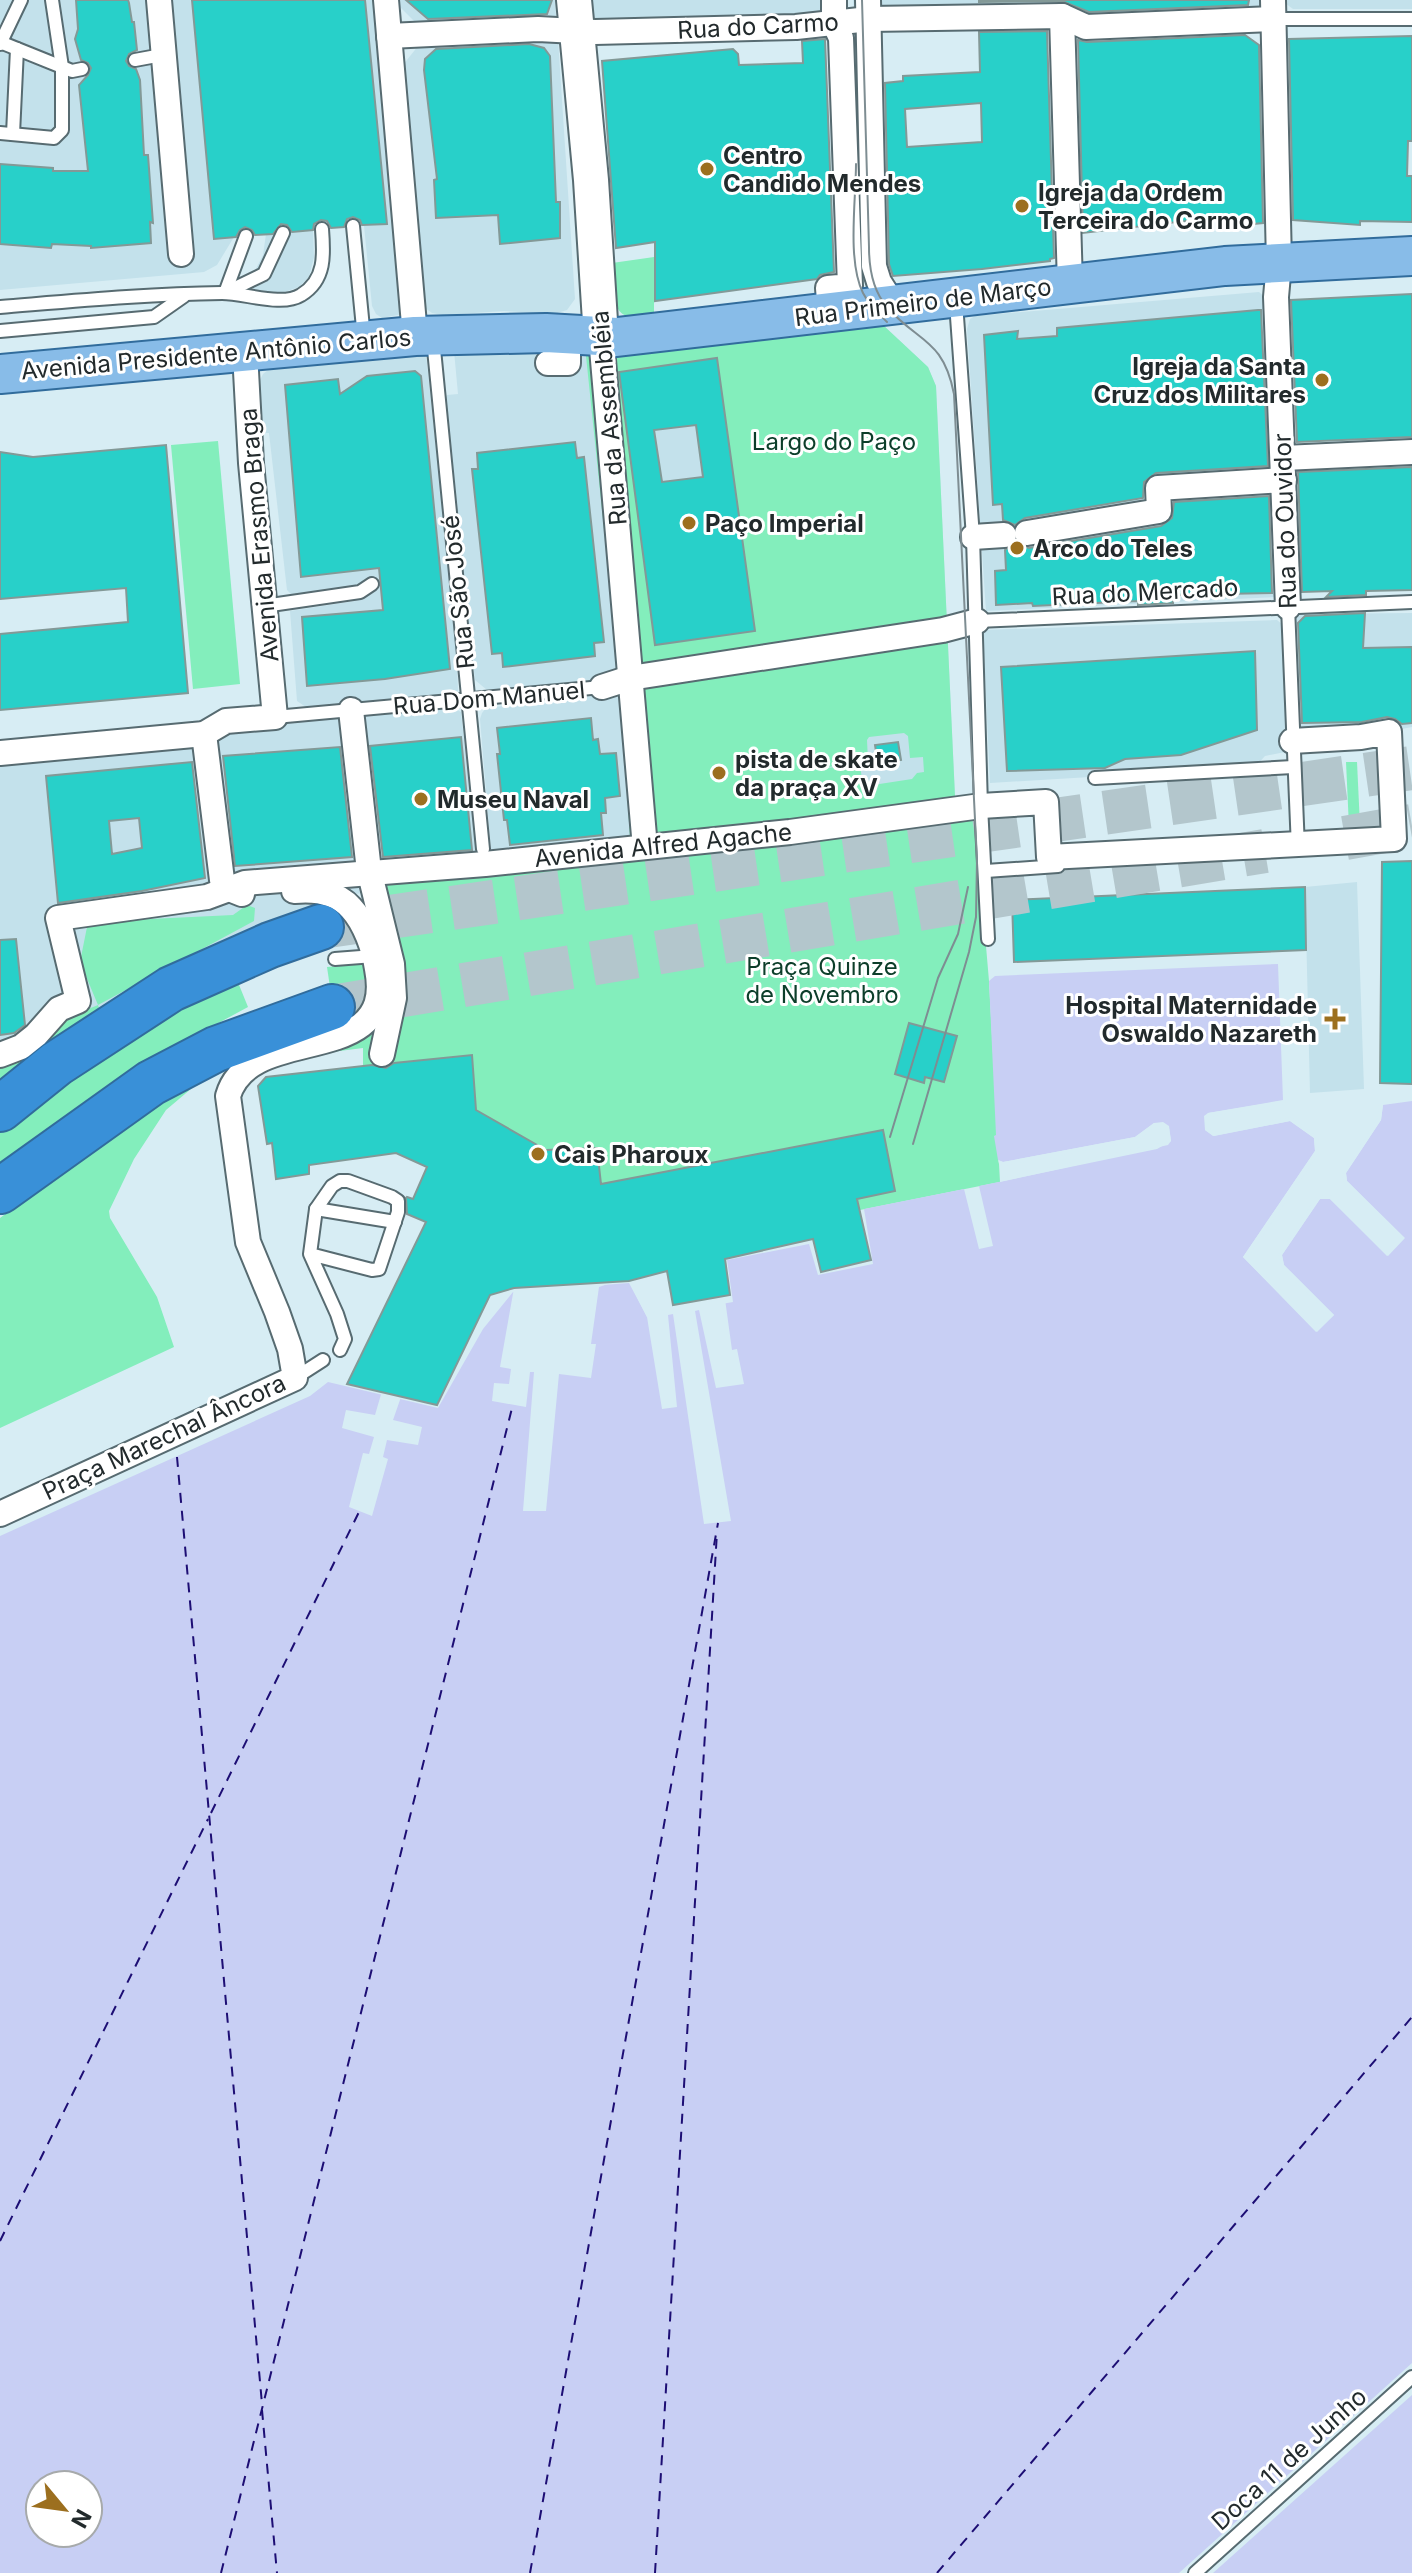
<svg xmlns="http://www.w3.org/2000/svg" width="1412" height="2573" font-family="Inter,sans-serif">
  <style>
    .built { fill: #c3e1eb }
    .green { fill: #83eebc; fill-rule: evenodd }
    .water { fill: #c8cff4; fill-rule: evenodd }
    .pier { fill: #d7edf4 }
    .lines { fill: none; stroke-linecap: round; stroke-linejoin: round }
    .ferry { stroke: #1d0e74; stroke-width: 2; stroke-dasharray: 10 8; stroke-linecap: butt }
    .building { fill: #28d0c9; stroke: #839997; stroke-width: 2; fill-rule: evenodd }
    .highway-tunnel { stroke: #b3c6cc; stroke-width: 44; stroke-dasharray: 44 22; stroke-linecap: butt }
    .lane-casing { stroke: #576b71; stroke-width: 16 }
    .street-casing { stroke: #576b71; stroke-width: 28 }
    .secondary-casing { stroke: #576b71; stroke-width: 38 }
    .primary-casing { stroke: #316c9c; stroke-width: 42 }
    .highway-casing { stroke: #316c9c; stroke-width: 48 }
    .lane { stroke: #fff; stroke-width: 12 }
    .street { stroke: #fff; stroke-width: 24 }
    .secondary { stroke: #fff; stroke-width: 34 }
    .primary { stroke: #88bce8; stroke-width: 38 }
    .highway { stroke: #3990d8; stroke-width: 44 }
    .tram { stroke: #7e8d92; stroke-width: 2 }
    .poi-dot { fill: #9c6f1f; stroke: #fff; stroke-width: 3 }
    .labels { text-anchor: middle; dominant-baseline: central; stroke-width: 6; stroke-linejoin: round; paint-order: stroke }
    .street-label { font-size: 24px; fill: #222a2c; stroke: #fff }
    .poi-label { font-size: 24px; font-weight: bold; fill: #222a2c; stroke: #fff; text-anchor: start }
    .park-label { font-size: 24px; fill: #0c3e2a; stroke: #fff }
  </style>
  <rect width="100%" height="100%" fill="#d7edf4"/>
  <g class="built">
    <polygon points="0,0 380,0 403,314 382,318 376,314 372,306 364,226 313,230 314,257 309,277 299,287 282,293 259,294 248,284 263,255 266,234 234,237 217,265 204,272 0,290"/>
    <polygon points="393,0 555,0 556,16 555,19 422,29"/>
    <polygon points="592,0 826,0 827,19 596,22 594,19"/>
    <polygon points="853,0 1267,0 1266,7 1091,18 854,9"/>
    <polygon points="1281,0 1412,0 1412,9 1293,9"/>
    <polygon points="558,39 575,299 567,310 554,314 504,311 443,315 432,313 421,305 399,70 422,41"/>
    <polygon points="1259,292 1267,299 1276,597 986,611 967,329 970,319 975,316"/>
    <polygon points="883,325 928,367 936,386 956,819 339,896 262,923 141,985 0,1081 0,760 220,729 454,708 461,712 476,853 491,851 480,719 482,713 486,708 602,695 600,680 487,690 475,680 444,401 447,395 458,394 454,351 515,351 617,356"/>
    <polygon points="426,354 456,634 458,691 456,694 306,707 297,701 290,611 355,601 353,589 292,595 287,590 269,433 261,433 258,384 263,374 272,367"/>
    <polygon points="1412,613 1412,727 1265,756 1255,767 990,783 983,630 1277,620 1283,625 1288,736 1300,736 1295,623 1297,617 1302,614"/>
    <polygon points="1357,882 1364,1089 1310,1093 1305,887"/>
  </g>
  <g class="green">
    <path d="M 654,257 L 654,316 C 639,317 623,322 616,305 L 612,263 Z"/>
    <path d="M 883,325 L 928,367 L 936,386 L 956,818 L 975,818 L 989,981 L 1000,1182 L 860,1210 L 843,1138 L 601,1184 L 597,1148 L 546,1150 L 476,1110 L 471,1055 L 363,1066 L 363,1048 L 308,1055 L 377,1019 L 363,867 L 630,838 L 620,683 L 586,356 L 617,356 ZM 717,359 L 754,631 L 655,644 L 619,372 ZM 904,733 L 908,736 L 910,758 L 923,757 L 924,772 L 917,773 L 912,779 L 873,785 L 867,780 L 862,780 L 860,764 L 795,772 L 868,761 L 867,740 L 869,737 Z"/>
    <polygon points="218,441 240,684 193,689 171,445"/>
    <polygon points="1346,762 1357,762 1360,826 1349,827"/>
    <polygon points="247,905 255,908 254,921 98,1005 100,1011 0,1086 0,1052 50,1025 98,1005 80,962 88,922 233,915"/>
    <polygon points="367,964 371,978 362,1014 336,1028 327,967"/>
    <polygon points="235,975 248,1007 150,1060 0,1174 0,1129 111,1042"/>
    <polygon points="211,1072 166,1110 134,1159 109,1211 110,1218 157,1297 174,1347 0,1428 0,1218 156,1101"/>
  </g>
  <g class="water">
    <path d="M 1278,964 L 1283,1100 L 1208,1113 L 1205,1130 L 1214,1136 L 1290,1121 L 1314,1138 L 1315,1151 L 1243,1257 L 1316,1332 L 1334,1315 L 1284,1265 L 1282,1255 L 1320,1199 L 1330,1199 L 1387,1256 L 1404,1238 L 1347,1181 L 1346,1173 L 1381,1120 L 1383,1105 L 1412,1101 L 1412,2363 L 1179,2573 L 0,2573 L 0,1536 L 310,1396 L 328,1382 L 438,1408 L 483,1329 L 513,1292 L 629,1283 L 647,1317 L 733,1302 L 727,1260 L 809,1244 L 818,1275 L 873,1264 L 864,1209 L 964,1189 L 979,1249 L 993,1246 L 979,1186 L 1157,1149 L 1171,1141 L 1169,1126 L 1163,1122 L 1154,1123 L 1135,1137 L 1003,1162 L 998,1160 L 994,1136 L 996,1135 L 989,981 L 995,976 ZM 40,2485 L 88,2485 L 88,2533 L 40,2533 Z"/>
    <polygon points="1412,2395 1412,2573 1213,2573"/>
  </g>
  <g class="pier">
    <polygon points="1287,1100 1284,1104 1208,1117 1209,1128 1214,1132 1291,1117 1318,1137 1319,1153 1248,1257 1317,1327 1328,1315 1281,1267 1278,1255 1317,1196 1333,1195 1388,1250 1399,1238 1344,1183 1342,1174 1377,1119 1379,1105 1383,1105 1381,1120 1346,1173 1347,1181 1405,1238 1388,1256 1330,1199 1320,1199 1282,1255 1284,1265 1334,1315 1317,1332 1243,1257 1315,1151 1314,1138 1290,1121 1213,1136 1205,1130 1204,1116 1208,1113"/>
    <polygon points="1154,1123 1164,1123 1169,1128 1171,1141 1168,1145 1000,1182 1000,1178 1165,1142 1165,1129 1155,1127 1137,1141 1004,1166 999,1164 998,1160 1003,1162 1135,1137"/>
    <polygon points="629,1281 633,1281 649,1313 725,1299 732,1350 737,1349 744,1384 716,1388 699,1310 695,1311 731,1521 704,1524 673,1314 668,1315 677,1407 662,1409 647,1317"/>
    <polygon points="611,1283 599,1287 591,1344 596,1344 591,1378 559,1374 546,1511 523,1511 534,1372 530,1372 526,1407 492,1401 494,1383 509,1384 511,1369 500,1367 514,1288"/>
    <polygon points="382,1391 401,1397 393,1420 422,1427 418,1445 387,1440 383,1457 388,1459 372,1516 349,1507 363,1453 369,1454 374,1437 342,1428 346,1410 375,1415"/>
  </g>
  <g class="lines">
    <g class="ferry">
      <polyline points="177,1457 262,2404"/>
      <polyline points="211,1813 359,1512"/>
      <polyline points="0,2241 208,1819"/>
      <polyline points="262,2410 277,2573"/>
      <polyline points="221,2573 513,1404"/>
      <polyline points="530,2573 718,1523"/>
      <polyline points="655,2573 717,1532"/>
      <polyline points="937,2573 1412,2017"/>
    </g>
  </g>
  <g class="building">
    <polygon points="76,0 128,0 129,3 132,22 134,22 137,50 129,54 126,61 129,66 136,69 140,80 144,155 148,155 153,223 150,222 151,243 91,248 91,246 72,245 52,244 51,248 0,244 0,164 53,168 53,171 88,171 79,85 88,75 91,68 88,63 81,60 75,39 78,29"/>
    <polygon points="192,0 365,0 387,224 362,225 360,220 353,217 347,219 344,227 331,228 327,221 321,220 314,224 313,230 292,232 287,225 281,224 273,234 255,235 252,230 245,227 240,230 236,237 214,239"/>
    <polygon points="406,0 552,0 547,14 428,19"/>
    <polygon points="979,0 1249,0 1248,5 1089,12 1062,1 979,2"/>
    <path d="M 1047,31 L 1054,258 L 1050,259 L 1050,261 L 982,269 L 893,276 L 889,264 L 885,83 L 903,81 L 903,76 L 980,72 L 979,32 ZM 981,103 L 982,142 L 907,147 L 905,109 Z"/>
    <polygon points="1245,35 1259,45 1263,223 1221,227 1220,217 1083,233 1078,40 1087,42"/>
    <polygon points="1412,36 1412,141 1408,141 1407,176 1412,176 1412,222 1360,221 1360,225 1293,220 1289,39"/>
    <polygon points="825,39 834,272 820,275 817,279 655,301 655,242 616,248 602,61 733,49 738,54 739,65 803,63 802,41"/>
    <polygon points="529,44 544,48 550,56 556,202 560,202 560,238 500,244 498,215 436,218 434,180 437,179 424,70 425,59 436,49"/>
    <polygon points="1412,294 1412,437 1297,442 1291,300"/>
    <polygon points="1258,310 1261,310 1268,466 1156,473 1144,482 1143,498 1025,518 1015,525 1003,520 1002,504 993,505 984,335 1018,331 1017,339 1057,336 1057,328"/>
    <path d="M 717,358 L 755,631 L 655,645 L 619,372 ZM 696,425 L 703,477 L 662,482 L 654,430 Z"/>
    <polygon points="415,371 421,376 450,669 385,679 307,686 302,617 383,610 379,568 301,577 285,385 338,379 340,394 367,376"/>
    <polygon points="575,442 577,458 584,457 604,642 594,643 595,656 503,667 502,653 492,654 472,469 478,469 477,453"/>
    <polygon points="166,445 188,693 0,710 0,634 128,622 126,588 0,599 0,452 33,457"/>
    <polygon points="1412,467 1412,590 1366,591 1366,595 1326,597 1332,591 1302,592 1298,472"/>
    <polygon points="1269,496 1272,593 1172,595 1173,603 1138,605 1138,601 1033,606 1032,603 996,605 995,571 1006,570 1005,550 1016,543 1029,548 1161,526 1172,518 1174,502"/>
    <polygon points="1365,613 1363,648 1412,647 1412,723 1402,724 1395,719 1387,717 1362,722 1302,723 1298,623 1305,616"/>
    <polygon points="1255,651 1257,730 1181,755 1125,759 1105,768 1007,771 1001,667"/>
    <polygon points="591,718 593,740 598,739 600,754 616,753 620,796 605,798 606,813 601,813 603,835 510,845 507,820 504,820 497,754 500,754 497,728"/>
    <polygon points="461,737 472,850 383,857 370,746"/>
    <polygon points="898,742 901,760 878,764 875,745"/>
    <polygon points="340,747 352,857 235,866 223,756"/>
    <path d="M 192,762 L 205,878 L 142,891 L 58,903 L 46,776 ZM 139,818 L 142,848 L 112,854 L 109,821 Z"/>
    <polygon points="1412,861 1412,1084 1380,1083 1382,862"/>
    <polygon points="1305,887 1306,950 1014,962 1012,900"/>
    <polygon points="16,939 25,1025 14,1033 0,1035 0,940"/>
    <polygon points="909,1023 957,1036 944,1082 925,1077 924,1083 895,1074"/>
    <polygon points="472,1055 476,1110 546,1150 597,1148 601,1184 883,1130 895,1191 857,1199 871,1260 821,1272 813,1239 725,1259 730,1295 673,1305 667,1271 629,1281 514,1288 490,1295 437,1405 347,1384 426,1222 407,1214 406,1198 407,1197 413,1199 427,1167 396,1153 309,1165 309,1174 276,1179 272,1143 267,1144 258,1086 266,1077 372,1065 386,1068 394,1063"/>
  </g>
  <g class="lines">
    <g class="highway-tunnel">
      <polyline points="1345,838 1412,826"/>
      <polyline points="321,927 1412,768"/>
      <polyline points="332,1007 1265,851"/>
    </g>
    <defs>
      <g id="lane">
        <polyline points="1273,19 1412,19"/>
        <polyline points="0,42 72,71 82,69"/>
        <polyline points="0,44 21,0"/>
        <polyline points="135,60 162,55"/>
        <polyline points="0,133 54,138 62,130 62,67 52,0"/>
        <polyline points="13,134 17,49"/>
        <polyline points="353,226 364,338"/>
        <polyline points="225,293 264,274 283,233"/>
        <polyline points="225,293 246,236"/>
        <polyline points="956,303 973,537 981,806 988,939"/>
        <path d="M 0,307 C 74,301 148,294 222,293 C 245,293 282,307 301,295 C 326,280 324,254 322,229"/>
        <polyline points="0,331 154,317 184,296"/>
        <polyline points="433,339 483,849"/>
        <polyline points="264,606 360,592 372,584"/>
        <polyline points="1288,607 1298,848"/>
        <polyline points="977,621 1412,602"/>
        <polyline points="275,717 602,687"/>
        <polyline points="1095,778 1293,767"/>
        <polyline points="986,871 1058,866"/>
        <polyline points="335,959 374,956"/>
        <polyline points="316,1209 395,1222"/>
        <polyline points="310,1254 372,1270 379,1269 398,1212 398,1201 392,1197 348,1181 340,1181 332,1186 316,1209 310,1254 337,1314 345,1339 340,1350"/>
        <polyline points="295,1378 323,1360"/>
        <polyline points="1195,2573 1412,2377"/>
      </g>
      <g id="street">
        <polyline points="159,0 181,254"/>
        <polyline points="386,0 415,336"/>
        <polyline points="868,0 874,266 879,282 893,304"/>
        <polyline points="1273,0 1279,263 1276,297 1288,607"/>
        <polyline points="1062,16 1070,285"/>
        <polyline points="389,36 538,29 595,32 796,27 869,19 1062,16 1086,27 1273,19"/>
        <polyline points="830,313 828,288 850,286 841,38 834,23 834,0"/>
        <polyline points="601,337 644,836"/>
        <polyline points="548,363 568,363 568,355"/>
        <polyline points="1284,458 1412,452"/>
        <polyline points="1027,533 1159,511 1158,488 1284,480"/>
        <polyline points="973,537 1004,535"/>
        <polyline points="602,687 630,678 943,630 977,621"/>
        <polyline points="351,710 368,862"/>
        <polyline points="204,734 222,880 227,888 242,894"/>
        <polyline points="0,753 204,734 226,721 275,717 251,463 245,353"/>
        <polyline points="368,866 392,964 394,998 382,1054"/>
        <polyline points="0,1055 21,1047 36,1035 59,1009 78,1001 58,918 207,897 245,883 485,864 790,832 981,806 1046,802 1049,857 1394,839 1389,732 1361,737 1292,741"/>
        <path d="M 0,1514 L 295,1378 L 290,1349 L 277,1312 L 248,1242 L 228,1096 C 250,1020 397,1072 377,969 C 374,949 365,923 351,908 C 337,892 314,889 294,891"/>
      </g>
      <polyline id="secondary" points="574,0 591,180 601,337"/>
      <polyline id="primary" points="0,374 415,336 546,333 617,337 1225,266 1412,256"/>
      <g id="highway">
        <polyline points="0,1109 56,1064 171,989 270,945 321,927"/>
        <polyline points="0,1191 151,1083 216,1049 332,1007"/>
      </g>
    </defs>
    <use href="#lane" class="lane-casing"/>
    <use href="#street" class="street-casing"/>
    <use href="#secondary" class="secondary-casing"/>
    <use href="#primary" class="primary-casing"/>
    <use href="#highway" class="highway-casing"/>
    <use href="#lane" class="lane"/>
    <use href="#street" class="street"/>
    <use href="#secondary" class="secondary"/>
    <use href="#primary" class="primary"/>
    <use href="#highway" class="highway"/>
    <g class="tram">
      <path d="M 862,0 L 869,247 C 869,268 873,291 887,307 C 918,343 943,338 954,394 L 977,860 L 976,917 L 969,952 L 913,1144"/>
      <path d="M 856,164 C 856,200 847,261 863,293 C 869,305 878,313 887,322"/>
      <polyline points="890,1137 938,978 958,934 968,887"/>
    </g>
  </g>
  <g class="poi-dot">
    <circle cx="707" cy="169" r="8"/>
    <circle cx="1022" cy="206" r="8"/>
    <circle cx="1322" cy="380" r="8"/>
    <circle cx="689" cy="523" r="8"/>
    <circle cx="1017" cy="548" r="8"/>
    <circle cx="719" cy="773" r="8"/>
    <circle cx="421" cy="799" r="8"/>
    <path d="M1331 1007h8v8h8v8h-8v8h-8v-8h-8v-8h8z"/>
    <circle cx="538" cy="1154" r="8"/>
  </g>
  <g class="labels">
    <g class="street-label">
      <text transform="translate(758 26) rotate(-3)">Rua do Carmo</text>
      <text transform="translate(923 302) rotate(-7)">Rua Primeiro de Março</text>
      <text transform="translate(216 354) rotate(-5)">Avenida Presidente Antônio Carlos</text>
      <text transform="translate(609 418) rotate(-95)">Rua da Assembléia</text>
      <text transform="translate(1285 521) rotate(-92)">Rua do Ouvidor</text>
      <text transform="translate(259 535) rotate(-95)">Avenida Erasmo Braga</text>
      <text transform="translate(458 592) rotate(-96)">Rua São José</text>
      <text transform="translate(1145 592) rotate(-3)">Rua do Mercado</text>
      <text transform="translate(489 698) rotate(-5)">Rua Dom Manuel</text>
      <text transform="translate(663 845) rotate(-6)">Avenida Alfred Agache</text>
      <text transform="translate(164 1437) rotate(-25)">Praça Marechal Âncora</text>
      <text transform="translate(1289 2459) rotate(-42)">Doca 11 de Junho</text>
    </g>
    <g class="poi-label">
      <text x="723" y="155">Centro<tspan x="723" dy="28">Candido Mendes</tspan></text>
      <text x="1038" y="192">Igreja da Ordem<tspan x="1038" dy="28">Terceira do Carmo</tspan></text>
      <text x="1306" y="366" text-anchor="end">Igreja da Santa<tspan x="1306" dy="28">Cruz dos Militares</tspan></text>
      <text x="705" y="523">Paço Imperial</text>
      <text x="1033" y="548">Arco do Teles</text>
      <text x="735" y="759">pista de skate<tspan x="735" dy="28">da praça XV</tspan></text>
      <text x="437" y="799">Museu Naval</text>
      <text x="1317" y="1005" text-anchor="end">Hospital Maternidade<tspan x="1317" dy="28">Oswaldo Nazareth</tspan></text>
      <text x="554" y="1154">Cais Pharoux</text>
    </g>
    <g class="park-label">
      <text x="834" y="441">Largo do Paço</text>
      <text x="822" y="966">Praça Quinze<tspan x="822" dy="28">de Novembro</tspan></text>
    </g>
  </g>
  <g transform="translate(64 2509) rotate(119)"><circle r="38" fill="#ffffff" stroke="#a7aaab" stroke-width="2"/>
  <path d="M0-6L14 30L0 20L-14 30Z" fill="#9c6f1f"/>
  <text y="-12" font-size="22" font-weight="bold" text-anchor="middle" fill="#222a2c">N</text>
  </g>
</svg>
